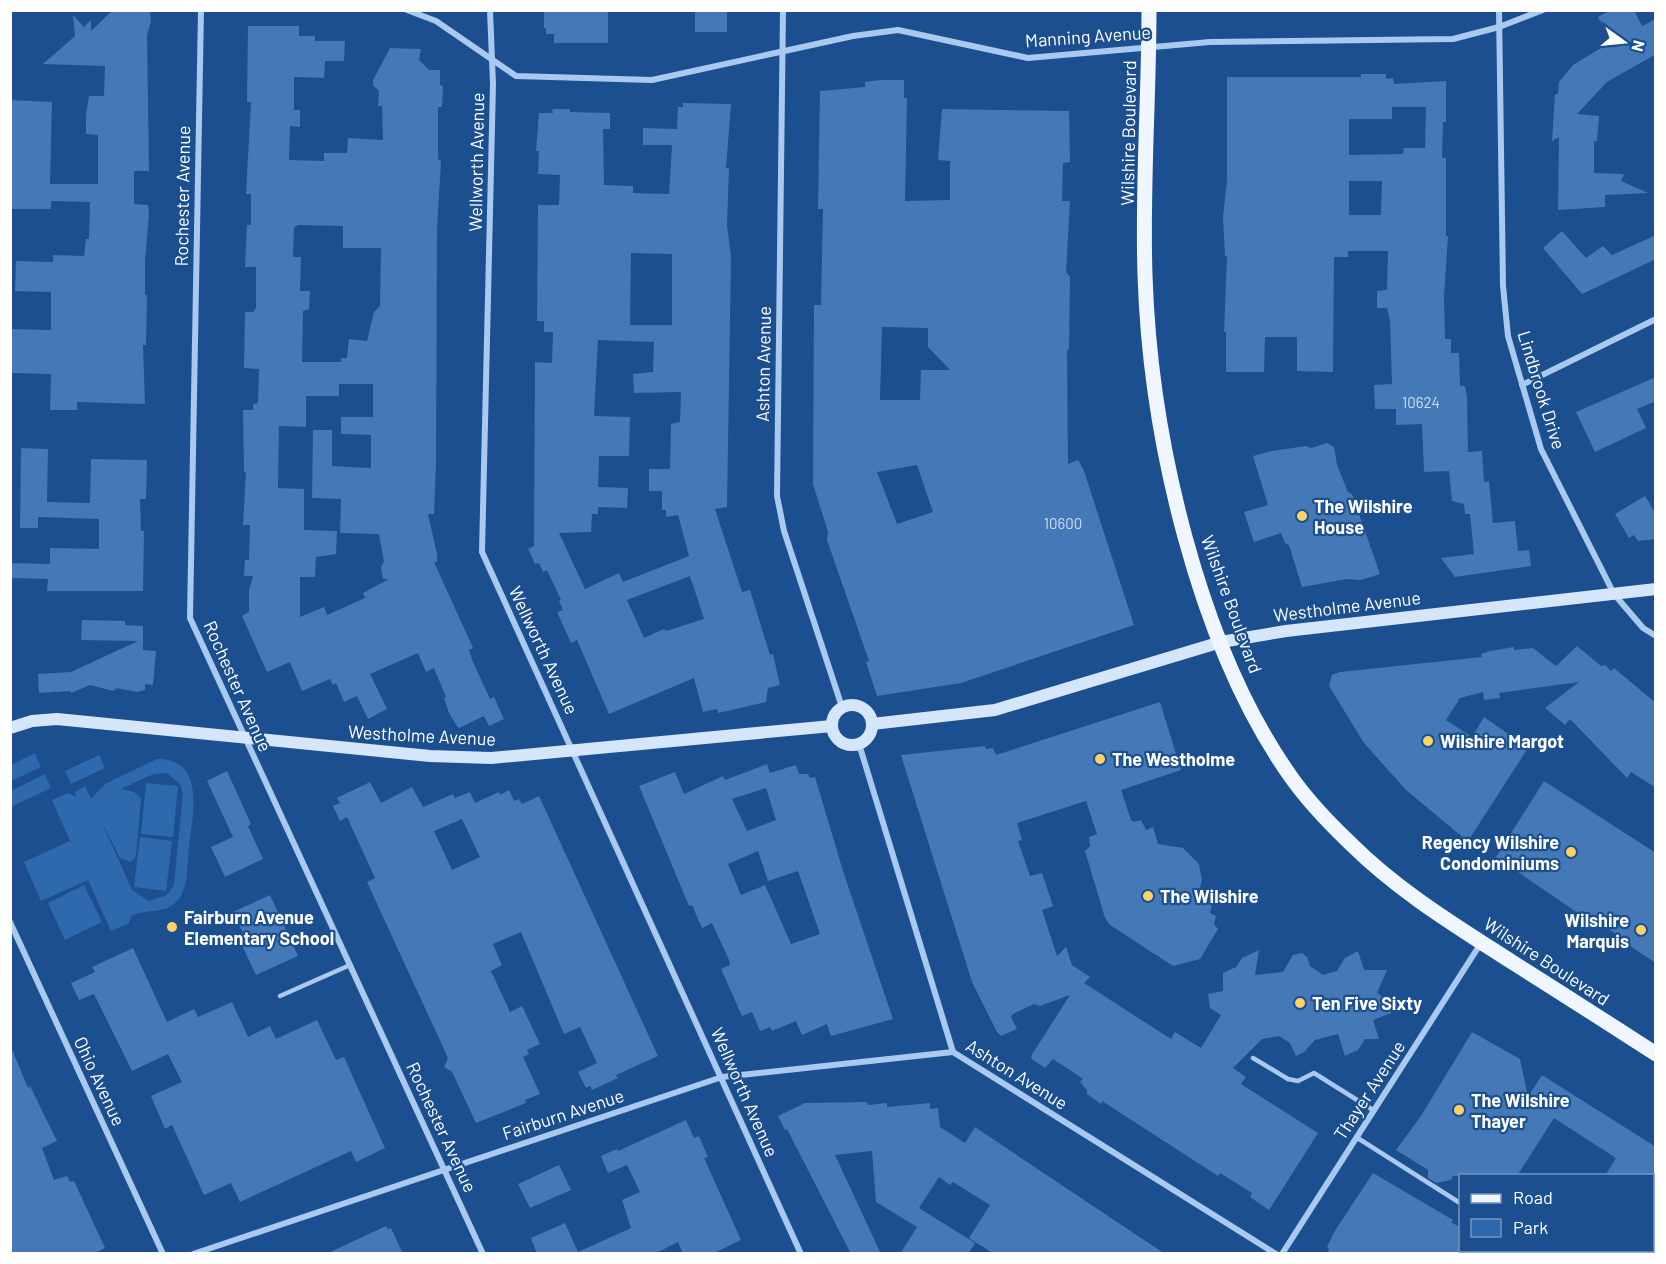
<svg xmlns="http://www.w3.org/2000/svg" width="1666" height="1264" font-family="Barlow,sans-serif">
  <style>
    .green { fill: #2e69ad; fill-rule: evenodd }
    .building { fill: #4478b7; fill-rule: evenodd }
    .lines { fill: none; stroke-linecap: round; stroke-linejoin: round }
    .lane { stroke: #a9c9ee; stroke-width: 4.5 }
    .street { stroke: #a9c9ee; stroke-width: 6 }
    .secondary { stroke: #d6e6fa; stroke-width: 12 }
    .primary { stroke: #f0f6ff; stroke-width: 15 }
    .poi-dot { fill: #ffd166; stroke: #1b4f8f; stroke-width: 2 }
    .labels { text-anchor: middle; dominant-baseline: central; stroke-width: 4.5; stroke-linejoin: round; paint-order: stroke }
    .number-label { font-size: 15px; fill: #d0dded }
    .street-label { font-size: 18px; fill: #fff; stroke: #1b4f8f }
    .poi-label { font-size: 18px; font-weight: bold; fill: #fff; stroke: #1b4f8f; text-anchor: start }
  </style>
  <rect width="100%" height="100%" fill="#1b4f8f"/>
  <g class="green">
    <polygon points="35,753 41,767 11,781 11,765"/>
    <polygon points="99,755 105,768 71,784 65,771"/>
    <path d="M 157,759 C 207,758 192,817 189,848 C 187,864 189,888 177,901 C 164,915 147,908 131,916 L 129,923 L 111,931 L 88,880 L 41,901 L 24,862 L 70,841 L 52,800 L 68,793 L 76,797 L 75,792 L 85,786 L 91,799 L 105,784 ZM 167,773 L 180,784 L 183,794 L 174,885 L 167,895 L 149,901 L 132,890 L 99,816 L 120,858 L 131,862 L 136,856 L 141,798 L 134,792 L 120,789 L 154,774 Z"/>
    <polygon points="45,774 51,788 11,807 11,791"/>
    <polygon points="146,783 178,786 173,837 141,834"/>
    <polygon points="140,837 172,841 166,891 134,887"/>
    <polygon points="84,885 102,922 65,940 48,903"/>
  </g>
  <g class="building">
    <polygon points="113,10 150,10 151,22 147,35 149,171 134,171 134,204 148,205 149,213 145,261 145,295 147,295 146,345 143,345 145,404 77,402 77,410 50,410 51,374 12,373 10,329 51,330 51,292 15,291 16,261 53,262 53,255 84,256 86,239 89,239 90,202 51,201 51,209 10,209 10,100 52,102 50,184 98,184 98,135 86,134 86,115 89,96 104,96 105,66 43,64 75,36 73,15 84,27 91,20 91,31"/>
    <polygon points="544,10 608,10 608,43 554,43 554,34 546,34 546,28 544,28"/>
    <rect x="695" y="10" width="32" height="22"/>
    <polygon points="1611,10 1634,10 1642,26 1656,19 1656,54 1607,82 1577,114 1599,116 1597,141 1594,141 1594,173 1624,174 1621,181 1648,193 1605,195 1605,207 1558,210 1559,137 1552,141 1555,94 1558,94 1559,82 1573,65 1611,42 1598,17"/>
    <path d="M 248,26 L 299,26 L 299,36 L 315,36 L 315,41 L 345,41 L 344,61 L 325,61 L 324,78 L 294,77 L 294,110 L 300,110 L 300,127 L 290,126 L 289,160 L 324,161 L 324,153 L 347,153 L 348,138 L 383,140 L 382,106 L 378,106 L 379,91 L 373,85 L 373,80 L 390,48 L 421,49 L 419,60 L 429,70 L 440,70 L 440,85 L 443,86 L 442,107 L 438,107 L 438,159 L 441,161 L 437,229 L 436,463 L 434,514 L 428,514 L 437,554 L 437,562 L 434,562 L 473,648 L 469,650 L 473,662 L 490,699 L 494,697 L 504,719 L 489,726 L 484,716 L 459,728 L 457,726 L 449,713 L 444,698 L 446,697 L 434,668 L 426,672 L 418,653 L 370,674 L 387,709 L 368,719 L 357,696 L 344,702 L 336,683 L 333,685 L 330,679 L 302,691 L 290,662 L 267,672 L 242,616 L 249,612 L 249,590 L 253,576 L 244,576 L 245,560 L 249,560 L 250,525 L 243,525 L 246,472 L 244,472 L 243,410 L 253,410 L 253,404 L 258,403 L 259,369 L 244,368 L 245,312 L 253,312 L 256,308 L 256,267 L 245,267 L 247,225 L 251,225 L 251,194 L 246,194 L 251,102 L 247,102 ZM 299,225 L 343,226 L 343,248 L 381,248 L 380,306 L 374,312 L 367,341 L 349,339 L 347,358 L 341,358 L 341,362 L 302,362 L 303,311 L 309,309 L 310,291 L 300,291 L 301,257 L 293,257 L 294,227 ZM 339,384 L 373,384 L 373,417 L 341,417 L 341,434 L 371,435 L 371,468 L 332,466 L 332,430 L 313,430 L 312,498 L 341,499 L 340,533 L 379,534 L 384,562 L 381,567 L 383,579 L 389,579 L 363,593 L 365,598 L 327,615 L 324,607 L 300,617 L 300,577 L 315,577 L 316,557 L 336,554 L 337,531 L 304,530 L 304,489 L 278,488 L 279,426 L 306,427 L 306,396 L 339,396 Z"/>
    <path d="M 1361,74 L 1386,74 L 1386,79 L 1393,78 L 1394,84 L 1446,81 L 1446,122 L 1443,122 L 1442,158 L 1446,158 L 1446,236 L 1448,236 L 1444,297 L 1445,339 L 1451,339 L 1451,353 L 1459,353 L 1460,386 L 1465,386 L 1467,396 L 1468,452 L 1482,451 L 1484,482 L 1489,481 L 1493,523 L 1515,521 L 1518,551 L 1529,550 L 1531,566 L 1455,577 L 1441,558 L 1474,554 L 1470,514 L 1465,514 L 1464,504 L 1452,501 L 1449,471 L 1424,472 L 1422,424 L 1396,425 L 1396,409 L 1375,409 L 1374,385 L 1392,384 L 1390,321 L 1387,308 L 1377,308 L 1377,291 L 1387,290 L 1388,251 L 1348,251 L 1348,257 L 1334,257 L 1333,372 L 1297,371 L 1297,337 L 1265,337 L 1264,372 L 1226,372 L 1226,332 L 1224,332 L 1227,256 L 1225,256 L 1223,217 L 1227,181 L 1227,77 L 1361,77 ZM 1392,107 L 1426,107 L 1425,148 L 1404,148 L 1403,154 L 1349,155 L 1349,119 L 1392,119 ZM 1349,181 L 1382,181 L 1381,215 L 1349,215 Z"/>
    <path d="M 880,80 L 904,80 L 904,98 L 907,98 L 905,201 L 950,200 L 950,161 L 938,160 L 942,109 L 1069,111 L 1070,162 L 1063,163 L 1062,201 L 1070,201 L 1066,272 L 1070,277 L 1069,348 L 1067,351 L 1068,464 L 1078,460 L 1084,471 L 1134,625 L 961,683 L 877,696 L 866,662 L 869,661 L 827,540 L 828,532 L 813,484 L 814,305 L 821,305 L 823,209 L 818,209 L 820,91 L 865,87 L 865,82 ZM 882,327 L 928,328 L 928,347 L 950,370 L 921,370 L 920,400 L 880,400 ZM 917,465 L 933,512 L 897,524 L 877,472 Z"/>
    <path d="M 683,103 L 731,104 L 726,168 L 729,168 L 727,225 L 731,256 L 727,507 L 715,509 L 742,592 L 750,590 L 770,655 L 773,654 L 780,685 L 768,688 L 766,702 L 718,713 L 717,709 L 703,712 L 694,678 L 609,714 L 577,640 L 571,643 L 557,612 L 563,610 L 559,601 L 561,600 L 547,570 L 543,572 L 539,563 L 535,564 L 528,549 L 534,546 L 535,362 L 552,363 L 553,332 L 544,332 L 544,321 L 537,321 L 538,205 L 559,205 L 560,175 L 538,174 L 539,151 L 536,151 L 539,113 L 553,113 L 552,109 L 570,109 L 570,112 L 610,113 L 610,129 L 603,129 L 604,185 L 633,186 L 633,193 L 669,194 L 672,145 L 643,145 L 643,128 L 677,129 L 678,107 L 683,107 ZM 631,253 L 672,254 L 672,325 L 630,325 ZM 598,340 L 654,342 L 653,372 L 633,374 L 634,393 L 681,392 L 680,422 L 671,424 L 670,469 L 649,469 L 649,491 L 662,491 L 662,510 L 666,510 L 666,517 L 678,515 L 689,556 L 623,582 L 619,573 L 585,589 L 559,533 L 591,532 L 592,514 L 598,514 L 598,507 L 627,508 L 628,488 L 598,487 L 599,456 L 629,456 L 630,417 L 594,416 ZM 690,576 L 704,619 L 666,631 L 664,629 L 644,638 L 627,600 Z"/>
    <polygon points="1562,231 1586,258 1603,246 1612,255 1656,235 1656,259 1582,294 1543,248"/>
    <polygon points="1656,377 1656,401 1637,409 1646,428 1595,452 1576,412"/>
    <polygon points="1327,443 1334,447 1337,465 1348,492 1352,494 1380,574 1361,580 1347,579 1302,587 1289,545 1285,543 1281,533 1254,542 1244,512 1268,505 1253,456 1272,451 1306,446 1311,448"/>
    <polygon points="21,448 48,449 47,502 90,503 91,459 147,460 146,499 140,499 141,531 144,531 143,591 47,591 48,579 10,578 10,563 50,564 50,548 99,549 99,519 38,517 38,528 20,528"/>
    <polygon points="1645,496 1656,514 1656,539 1638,541 1634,535 1629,538 1615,514"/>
    <polygon points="82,620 125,621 125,625 143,626 143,650 156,651 153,685 145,684 145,690 137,692 117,688 113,691 90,685 71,693 70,691 39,693 38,674 71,672 138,641 81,640"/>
    <polygon points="1577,646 1601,666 1605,665 1611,671 1614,668 1656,703 1656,788 1631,772 1627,778 1570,719 1565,725 1545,708 1579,682 1499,693 1500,698 1484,700 1483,692 1460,698 1446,720 1472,737 1484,717 1528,748 1470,838 1468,836 1466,840 1406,790 1364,743 1329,686 1332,675 1340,672 1482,657 1481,654 1490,651 1514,647 1514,650 1533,648 1556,666"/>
    <polygon points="1160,702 1181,770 1121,790 1131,820 1134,822 1141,820 1146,830 1153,827 1158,844 1183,848 1199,864 1202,880 1198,896 1212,905 1210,913 1216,916 1214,924 1218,929 1200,959 1173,966 1110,925 1105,918 1085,851 1090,846 1089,837 1097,834 1086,801 1017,823 1022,840 1018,841 1030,876 1042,873 1053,906 1042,910 1057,956 1066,947 1072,965 1090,977 1084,983 1171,1039 1175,1032 1201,1048 1221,1015 1210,1008 1208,994 1223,991 1223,973 1236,967 1242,958 1259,950 1255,975 1283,972 1293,955 1302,953 1307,957 1310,966 1323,975 1337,971 1345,958 1358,951 1364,970 1387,970 1377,993 1391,1002 1391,1013 1373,1020 1379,1039 1365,1039 1358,1050 1345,1056 1338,1034 1315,1040 1304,1052 1296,1056 1290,1043 1279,1036 1262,1039 1233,1068 1246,1077 1241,1084 1318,1133 1269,1210 1250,1197 1252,1193 1220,1173 1218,1176 1102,1101 1101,1104 1087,1094 1087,1090 1080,1082 1083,1079 1053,1059 1045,1068 1032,1059 1031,1056 1070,995 1040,1006 1034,1004 1013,1014 1011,1017 1017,1029 1001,1036 997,1032 972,982 901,755 985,746 986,749 993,748 996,755"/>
    <path d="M 767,764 L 770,773 L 796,765 L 799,774 L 808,774 L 810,778 L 815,777 L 843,871 L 893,1019 L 831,1036 L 827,1024 L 802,1035 L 796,1021 L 772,1031 L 770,1027 L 760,1031 L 752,1012 L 742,1016 L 721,969 L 730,965 L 729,960 L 712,923 L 702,928 L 692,905 L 689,906 L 639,786 L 675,772 L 684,794 L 723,776 L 725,780 ZM 766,788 L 776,820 L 747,831 L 732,799 ZM 758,851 L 768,881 L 798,871 L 820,934 L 791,944 L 765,885 L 741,895 L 728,864 Z"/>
    <polygon points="227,771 251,824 248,826 263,859 225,877 211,847 233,837 207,781"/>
    <polygon points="1544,781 1656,853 1656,963 1621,940 1622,938 1581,911 1579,914 1569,907 1496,857"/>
    <path d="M 370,782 L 381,803 L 412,787 L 423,807 L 453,794 L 455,798 L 470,792 L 475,803 L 499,792 L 500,795 L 509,790 L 514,801 L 519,799 L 522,804 L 539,796 L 658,1056 L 616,1075 L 618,1078 L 592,1090 L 590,1086 L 586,1088 L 578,1072 L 597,1063 L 580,1027 L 564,1034 L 521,932 L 493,944 L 502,965 L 491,971 L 510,1012 L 522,1006 L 540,1044 L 527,1050 L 529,1054 L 523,1057 L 540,1094 L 525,1100 L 526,1103 L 476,1123 L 452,1072 L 444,1067 L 448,1058 L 367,882 L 375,878 L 347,817 L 340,821 L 333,806 L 340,803 L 337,798 ZM 462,819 L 480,857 L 452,870 L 434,831 Z"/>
    <polygon points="270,895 298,956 256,975 237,935 243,933 233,912"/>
    <polygon points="133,948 167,1022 194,1009 198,1017 232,1002 248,1037 270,1026 276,1039 317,1020 336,1060 344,1057 385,1148 356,1162 351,1151 240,1202 231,1183 204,1195 172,1125 165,1129 151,1096 182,1082 168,1054 132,1071 94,994 79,1000 71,983 95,972 92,967"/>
    <polygon points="1472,1032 1520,1059 1528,1097 1542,1075 1656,1147 1656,1176 1605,1176 1616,1158 1554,1118 1517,1176 1453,1176 1451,1180 1436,1183 1428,1178 1428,1170 1396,1150 1421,1116"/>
    <polygon points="11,1047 28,1088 30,1086 57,1141 42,1148 54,1180 67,1176 70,1182 74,1181 105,1248 93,1254 10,1254"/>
    <polygon points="867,1102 868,1105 887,1103 887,1107 930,1103 930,1109 938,1108 940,1127 965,1143 975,1127 1165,1254 994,1254 969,1238 990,1205 953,1182 950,1185 939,1177 919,1208 975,1243 968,1254 900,1254 917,1227 876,1202 872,1151 835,1155 881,1254 851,1254 787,1129 785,1130 778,1116 805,1103"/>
    <polygon points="686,1120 694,1138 699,1136 708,1157 704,1158 741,1240 712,1254 683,1254 678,1242 654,1254 537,1254 531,1238 565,1223 578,1252 631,1228 622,1200 640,1192 627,1165 608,1173 601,1156 617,1149 618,1151"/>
    <polygon points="559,1165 571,1190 530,1208 518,1184"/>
    <polygon points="1373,1173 1453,1220 1451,1222 1461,1228 1461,1254 1327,1254 1329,1249 1327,1247 1336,1229"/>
    <polygon points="386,1226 388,1229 391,1228 403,1254 326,1254"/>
  </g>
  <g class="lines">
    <g class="lane">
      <polyline points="280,996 350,965"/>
      <polyline points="1253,1058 1288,1079 1298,1081 1314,1073 1373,1110"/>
      <polyline points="1356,1137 1460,1203"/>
      <polyline points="1536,1250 1540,1254"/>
    </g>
    <g class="street">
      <polyline points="201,10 190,618 483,1254"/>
      <polyline points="407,10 436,21 516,76 652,80 853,36 898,30 1028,58 1210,42 1453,39 1499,27 1543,10"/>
      <polyline points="490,10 493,84 482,552 801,1254"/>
      <polyline points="783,10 777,496 784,531 842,707"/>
      <polyline points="1499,10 1503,286 1508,336 1541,449 1614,594 1643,628 1656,636"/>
      <polyline points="1522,385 1656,319"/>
      <polyline points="859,744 953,1052 1276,1254"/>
      <polyline points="10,922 163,1254"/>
      <polyline points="193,1254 722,1077 953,1052"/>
      <polyline points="1282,1254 1481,943"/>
    </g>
    <g class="secondary">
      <circle cx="852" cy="725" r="20"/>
      <polyline points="872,724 995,710 1221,642 1286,631 1656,589"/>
      <polyline points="10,728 32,721 57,719 430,756 491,758 832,726"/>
    </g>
    <path class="primary" d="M 1149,10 C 1149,99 1142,187 1145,275 C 1150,435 1198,646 1291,777 C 1308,801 1329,823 1350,843 C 1398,891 1456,926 1512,962 C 1560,992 1608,1023 1656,1054"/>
  </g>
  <g class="poi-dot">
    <circle cx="1302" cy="516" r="6"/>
    <circle cx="1428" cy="741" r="6"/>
    <circle cx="1100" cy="759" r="6"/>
    <circle cx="1571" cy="852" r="6"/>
    <circle cx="1148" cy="896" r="6"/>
    <circle cx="172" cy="927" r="6"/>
    <circle cx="1641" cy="930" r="6"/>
    <circle cx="1300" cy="1003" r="6"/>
    <circle cx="1459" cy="1110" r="6"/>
  </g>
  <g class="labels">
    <g class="number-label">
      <text x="1421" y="402">10624</text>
      <text x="1063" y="523">10600</text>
    </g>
    <g class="street-label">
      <text transform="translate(1088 36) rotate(-4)">Manning Avenue</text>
      <text transform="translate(1128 133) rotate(-89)">Wilshire Boulevard</text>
      <text transform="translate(476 162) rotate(-89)">Wellworth Avenue</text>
      <text transform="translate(182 196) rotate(-89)">Rochester Avenue</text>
      <text transform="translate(763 364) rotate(-89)">Ashton Avenue</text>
      <text transform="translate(1542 390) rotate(73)">Lindbrook Drive</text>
      <text transform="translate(1232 604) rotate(70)">Wilshire Boulevard</text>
      <text transform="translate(1347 606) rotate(-7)">Westholme Avenue</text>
      <text transform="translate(544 650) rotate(65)">Wellworth Avenue</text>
      <text transform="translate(238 686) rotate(66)">Rochester Avenue</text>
      <text transform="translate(422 735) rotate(3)">Westholme Avenue</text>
      <text transform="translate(1547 961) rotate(33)">Wilshire Boulevard</text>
      <text transform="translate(1017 1074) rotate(32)">Ashton Avenue</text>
      <text transform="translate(100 1081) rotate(65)">Ohio Avenue</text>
      <text transform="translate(1369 1090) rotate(-57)">Thayer Avenue</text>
      <text transform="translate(745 1092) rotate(66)">Wellworth Avenue</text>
      <text transform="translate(563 1114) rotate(-18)">Fairburn Avenue</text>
      <text transform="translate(442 1127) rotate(65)">Rochester Avenue</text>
    </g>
    <g class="poi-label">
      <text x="1314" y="506">The Wilshire<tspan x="1314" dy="21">House</tspan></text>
      <text x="1440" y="741">Wilshire Margot</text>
      <text x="1112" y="759">The Westholme</text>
      <text x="1559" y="842" text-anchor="end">Regency Wilshire<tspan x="1559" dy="21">Condominiums</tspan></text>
      <text x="1160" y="896">The Wilshire</text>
      <text x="184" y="917">Fairburn Avenue<tspan x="184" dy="21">Elementary School</tspan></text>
      <text x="1629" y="920" text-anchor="end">Wilshire<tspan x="1629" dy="21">Marquis</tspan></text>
      <text x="1312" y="1003">Ten Five Sixty</text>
      <text x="1471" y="1100">The Wilshire<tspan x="1471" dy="21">Thayer</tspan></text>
    </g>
  </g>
  <rect width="1666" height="1264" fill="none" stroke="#ffffff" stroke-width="24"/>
  <rect x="1459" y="1174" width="195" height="78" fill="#1b4f8f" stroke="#7695bc" stroke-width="1.5"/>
  <rect x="1471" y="1194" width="30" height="9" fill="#f0f6ff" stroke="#7695bc" stroke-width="1.5"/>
  <text x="1513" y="1204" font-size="18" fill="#ffffff">Road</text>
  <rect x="1471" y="1219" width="30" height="18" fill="#2e69ad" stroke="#7695bc" stroke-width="1.5"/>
  <text x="1513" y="1234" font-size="18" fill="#ffffff">Park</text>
  <g transform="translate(1624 42) rotate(105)" stroke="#1b4f8f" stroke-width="4.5" paint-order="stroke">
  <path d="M0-4.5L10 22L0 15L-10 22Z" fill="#ffffff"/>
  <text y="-9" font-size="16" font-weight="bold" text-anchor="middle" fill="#ffffff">N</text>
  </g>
</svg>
